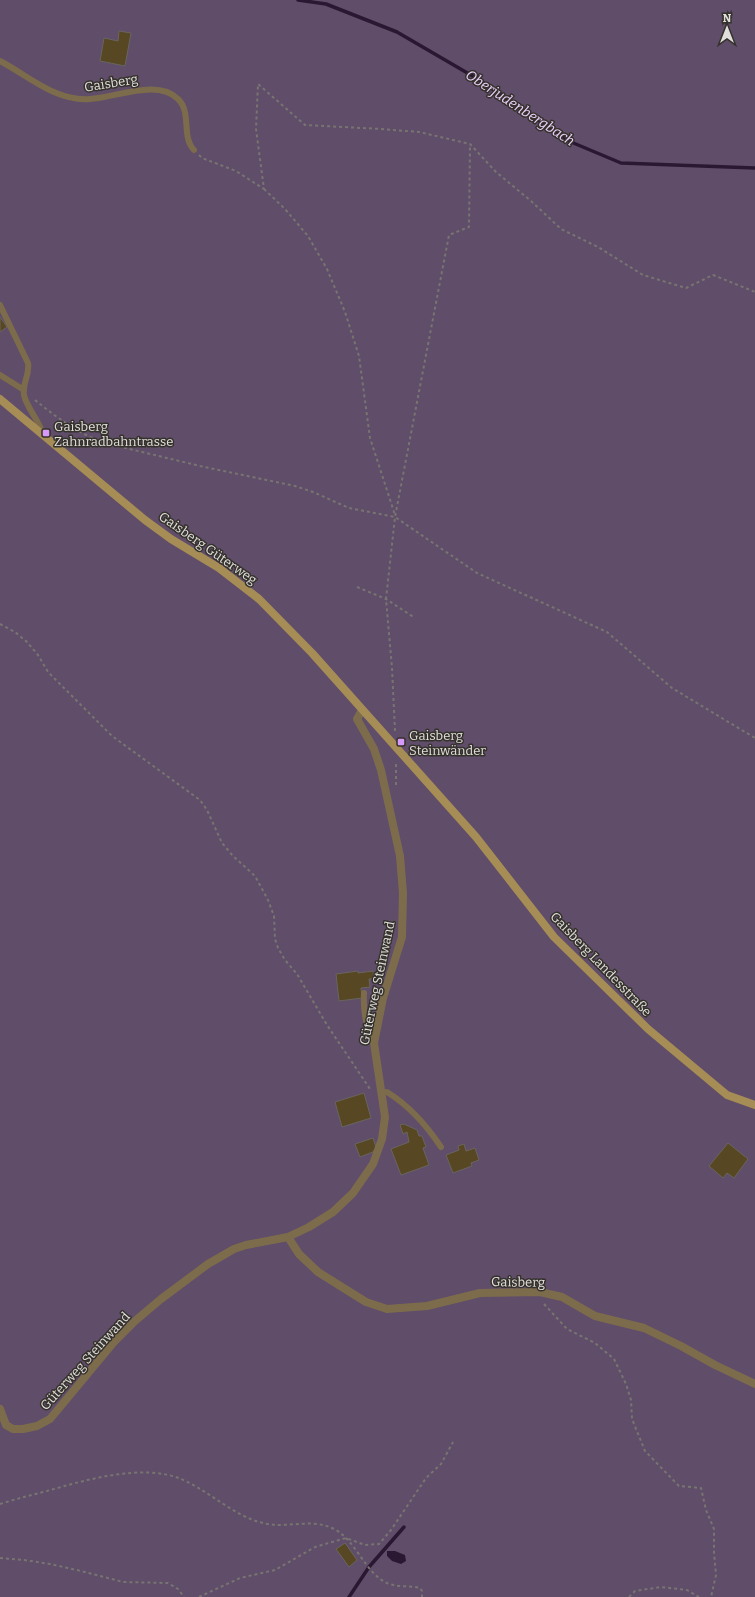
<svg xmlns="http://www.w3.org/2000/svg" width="755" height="1597" font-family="Bitter,serif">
<rect width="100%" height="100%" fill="#35322c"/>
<!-- green -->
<path fill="#604d6a" d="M0,0H755V1597H0Z"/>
<!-- water -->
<path fill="#2a1833" d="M387,1551H395L405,1555L406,1561L401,1564L392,1561L387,1556Z"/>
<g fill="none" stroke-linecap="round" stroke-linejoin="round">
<!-- stream -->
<path stroke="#2a1833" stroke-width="3.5" d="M298,0L326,4L397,32L476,78L571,142L621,163L755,168
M349,1597L369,1567L404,1527"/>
</g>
<!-- building -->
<path fill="#584723" stroke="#68655f" d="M119,31L131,33L125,66L100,61L104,38L118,41Z
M0,317L7,327L0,332Z
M358,971V973L373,971L374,979H369L370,987L361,988L362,998L339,1001L336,974Z
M364,1093L371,1118L342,1127L335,1102Z
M404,1124L417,1130L419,1136H422L426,1147L423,1148L429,1165L401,1175L391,1149L409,1142L407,1132L403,1134L400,1125Z
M373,1138L376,1147L373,1152L360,1157L355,1144Z
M728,1143L748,1159L734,1178L727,1173L723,1178L709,1166Z
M464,1144L466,1151L475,1148L479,1160L471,1163L472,1166L453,1173L446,1155L459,1150L458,1146Z
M345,1543L357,1560L349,1567L336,1549Z"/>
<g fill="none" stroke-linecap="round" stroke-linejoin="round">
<!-- path -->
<path stroke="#787570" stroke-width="2" stroke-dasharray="3 3" stroke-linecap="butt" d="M199,155L202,158L236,171L264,189L256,129L258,84L305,125L381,129L419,132L470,144L496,172L531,201L561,229L598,247L643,275L686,288L713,275L755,292
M264,189L285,209L308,236L327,269L345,312L359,356L370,438L395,515
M35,400C56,417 79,434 105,443L200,466L295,486L313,492L349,508L395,517L477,573L607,632L672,688L755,738
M357,587L386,599L415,618
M0,624L15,632L27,642L38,655L48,672L112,736L200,800L207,810L222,843L233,856L255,876L268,900L274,916L275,939L278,948L285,960L297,974L327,1025L370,1089
M395,731L392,668L386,599L395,517L449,235L469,227L470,145
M396,785V762
M544,1304L567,1329L595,1343L614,1359L626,1384L631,1400L632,1419L645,1451L679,1486L701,1488L706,1510L714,1529V1553L716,1575L711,1597
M0,1504C16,1499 31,1495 47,1491C85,1480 143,1463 181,1479C208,1490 235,1517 263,1523C286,1529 310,1518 332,1528C355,1538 364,1571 385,1582C395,1588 409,1585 420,1588L422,1591V1597
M0,1558L24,1560L50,1564L81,1571L123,1582L168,1583L178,1589L184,1597
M199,1597L240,1578L275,1570L315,1547L346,1538L365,1545L379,1544L391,1530L426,1478L441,1464L453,1442
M629,1597L635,1591L661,1587L687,1590L699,1597"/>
<!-- lane -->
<path stroke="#7d6c4b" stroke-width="6" d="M0,61C29,76 56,102 90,99C115,98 158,78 178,99C192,112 181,137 194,150
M0,305L28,363C30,375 22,383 24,395C27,409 39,419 43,435
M0,375L24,390
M364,993C363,1009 366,1030 374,1043
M381,1093L387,1092C408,1105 427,1126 441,1147"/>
<!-- street -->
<path stroke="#7d6c4b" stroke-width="8" d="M288,1237L299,1254L318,1272L366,1302L387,1309L427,1306L480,1293L540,1292L562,1297L595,1316L644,1328L681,1346L715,1365L755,1384
M0,1409L6,1425L13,1429H23L37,1426L50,1419L114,1342L135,1321L161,1299L208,1264L234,1249L246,1245L288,1237L309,1227L333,1212L353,1193L373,1164L382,1139L385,1117L374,1043L383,998L402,937L403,893L400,856L381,770L374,749L357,719L362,710"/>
<!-- secondary -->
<path stroke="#a68c55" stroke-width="8" d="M0,399L145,520L171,539L219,568L259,599L312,653L476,837L554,937L648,1029L727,1095L755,1105"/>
</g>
<!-- markers -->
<g fill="#d89af8" stroke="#35322c" stroke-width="1.5">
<rect x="42" y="429" width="8" height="8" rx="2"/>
<rect x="397" y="738" width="8" height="8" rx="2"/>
</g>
<g text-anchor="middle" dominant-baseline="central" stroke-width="3" stroke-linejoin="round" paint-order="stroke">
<!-- street labels -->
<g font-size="13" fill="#e1dfdc" stroke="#35322c">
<text transform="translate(111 83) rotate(-9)">Gaisberg</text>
<text transform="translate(208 548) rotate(35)">Gaisberg Güterweg</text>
<text transform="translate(601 964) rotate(46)">Gaisberg Landesstraße</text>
<text transform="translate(377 983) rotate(-78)">Güterweg Steinwand</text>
<text transform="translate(518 1282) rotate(1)">Gaisberg</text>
<text transform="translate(85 1361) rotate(-48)">Güterweg Steinwand</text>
</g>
<!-- poi labels -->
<g font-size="13" fill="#e1dfdc" stroke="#35322c" text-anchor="start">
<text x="54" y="426">Gaisberg<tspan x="54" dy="15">Zahnradbahntrasse</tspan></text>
<text x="409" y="735">Gaisberg<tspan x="409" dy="15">Steinwänder</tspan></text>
</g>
<!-- water labels -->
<g font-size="14" font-style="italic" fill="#efd1ff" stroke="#35322c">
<text transform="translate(520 108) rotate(33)">Oberjudenbergbach</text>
</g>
</g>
<!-- north arrow -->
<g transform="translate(727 28)" stroke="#35322c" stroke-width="3" paint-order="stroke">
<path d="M0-3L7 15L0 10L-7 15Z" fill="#e1dfdc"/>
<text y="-6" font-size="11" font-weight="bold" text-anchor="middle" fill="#e1dfdc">N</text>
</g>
</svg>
